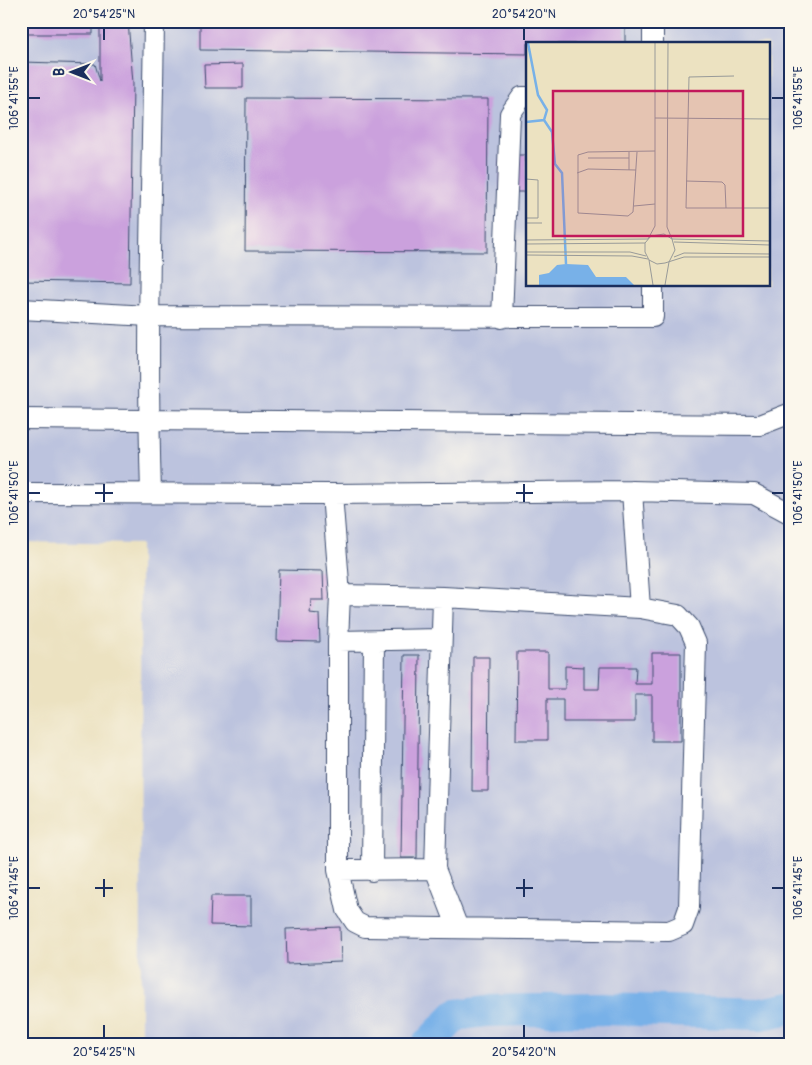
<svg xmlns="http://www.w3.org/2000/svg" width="812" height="1065" font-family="Pangolin,sans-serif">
<rect width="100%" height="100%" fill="#fbf7ec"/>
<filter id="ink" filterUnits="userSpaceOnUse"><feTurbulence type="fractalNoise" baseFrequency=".02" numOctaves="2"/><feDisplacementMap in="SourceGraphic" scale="10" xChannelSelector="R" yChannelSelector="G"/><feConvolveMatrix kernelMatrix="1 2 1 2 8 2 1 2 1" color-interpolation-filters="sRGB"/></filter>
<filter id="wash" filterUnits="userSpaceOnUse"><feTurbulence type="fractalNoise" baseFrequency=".0096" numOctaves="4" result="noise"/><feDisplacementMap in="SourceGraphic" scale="20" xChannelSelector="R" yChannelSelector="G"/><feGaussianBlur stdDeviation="1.12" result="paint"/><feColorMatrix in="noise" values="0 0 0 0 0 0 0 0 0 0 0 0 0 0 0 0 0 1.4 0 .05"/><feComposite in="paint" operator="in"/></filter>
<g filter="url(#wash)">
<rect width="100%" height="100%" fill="#ece2c1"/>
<!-- industrial -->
<path fill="#bcc3de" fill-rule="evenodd" d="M21,21H791V1044H141L140,544L21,542ZM527,44H768V285H527Z"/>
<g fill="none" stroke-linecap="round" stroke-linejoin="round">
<!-- river -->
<path stroke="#78b1e8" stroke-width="32" d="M428,1044L456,1015L486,1011L604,1009L761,1014L791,1008"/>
</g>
<g id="blocks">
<!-- building -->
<path fill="#cba1dd" d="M21,21H93V34H21Z
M100,21H128L133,83L130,283L21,281V62L95,64L100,81Z
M200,21H625V44H527V54L200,50Z
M243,64V88H205L204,65Z
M246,98L488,99L487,252L245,251Z
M500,155H526V192H500Z
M279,570L323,571L324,600H311L310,613L319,614L320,642L277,641Z
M517,652H548V689H565V666L584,667V689H599L600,667H636L635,684H652V653H681V741H652V695H635V722H563V699H547V740H516Z
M404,655H419L417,858H401Z
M473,657H489L488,791H472Z
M211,896H251V926L210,925Z
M340,927L341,962L287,964L286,929Z"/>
</g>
</g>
<g filter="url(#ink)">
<use href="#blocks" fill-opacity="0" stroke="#3a4a6d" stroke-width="1"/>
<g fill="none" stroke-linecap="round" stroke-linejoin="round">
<!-- minor casing -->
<g stroke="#3a4a6d" stroke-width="22">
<path id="minor" d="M653,21V44
M21,309L149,316L653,317V285
M502,318L510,114L522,97H527
M21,419L760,425L791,413
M632,491L640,608
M21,493L332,494L632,491L754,494L791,514
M151,493C146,336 152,179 154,21
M332,494L340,595L338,641V870L347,910L355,922L365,927L669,931L683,925L689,908L696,643L689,627L678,615L640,608L443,597L340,595
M443,597L435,869L458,928
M338,641L441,639
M338,870L435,869
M372,871L374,641"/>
</g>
<!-- minor -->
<use href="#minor" stroke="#fff" stroke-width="20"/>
</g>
</g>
<!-- ticks -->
<path fill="none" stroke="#1b2f5e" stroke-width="2" d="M104,28V40M524,28V40M28,98H40M772,98H784M104,484V502M524,484V502M28,493H40M95,493H113M516,493H533M772,493H784M104,879V897M524,879V897M28,888H40M95,888H113M516,888H533M772,888H784M104,1025V1038M524,1025V1038"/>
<!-- overview -->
<g transform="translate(526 42)">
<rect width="244" height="244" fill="#ece2c1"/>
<path d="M40,222L62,223L70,235H100L108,243H13V233L23,231L31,223Z" fill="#78b1e8"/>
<path fill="none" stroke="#78b1e8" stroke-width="2.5" d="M18,78L26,90L29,122L36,131L40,222M0,80L18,78L21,68L12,53L2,1"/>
<path fill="none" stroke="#989a99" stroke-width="1" d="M142,1L141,185L146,197L244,199M208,34L163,35L160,166H244M129,76L244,77M103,110V128M111,110L107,170L102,174L52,171V113L62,110L129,109M62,116H103M51,131L62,127L110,128M0,137L12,138V176H0M160,139L196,140L199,143L200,166M108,164L129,162M0,181H16M0,198L122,197L129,184V1M148,200L244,203M0,202L119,201M0,210H104L120,214M0,213L106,214L122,217M148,215L158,211L244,212M123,218L127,243M143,220L149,208L146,197L138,192L125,194L119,201V210L123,218L131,222L139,221L158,215H244M139,243L143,220"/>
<path fill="#c2185b" fill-opacity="0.15" stroke="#c2185b" stroke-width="2.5" d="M27,49H217V194H27Z"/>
<rect width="244" height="244" fill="none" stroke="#1b2f5e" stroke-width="2.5"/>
</g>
<!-- margin -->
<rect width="812" height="1065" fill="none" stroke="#fbf7ec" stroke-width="55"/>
<!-- north arrow -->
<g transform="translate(72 72) rotate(270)" stroke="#fbf7ec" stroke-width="4" paint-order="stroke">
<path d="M0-4L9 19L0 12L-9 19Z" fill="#1b2f5e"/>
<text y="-8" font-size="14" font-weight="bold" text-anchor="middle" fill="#1b2f5e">B</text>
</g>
<rect x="28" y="28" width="756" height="1010" fill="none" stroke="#1b2f5e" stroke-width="2"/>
<g font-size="12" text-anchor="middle" fill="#1b2f5e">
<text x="104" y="18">20°54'25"N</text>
<text x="524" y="18">20°54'20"N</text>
<text transform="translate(798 98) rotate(-90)" y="4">106°41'55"E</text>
<text transform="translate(14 98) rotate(-90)" y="4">106°41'55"E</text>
<text transform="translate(798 493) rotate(-90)" y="4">106°41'50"E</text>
<text transform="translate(14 493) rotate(-90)" y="4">106°41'50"E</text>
<text transform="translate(798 888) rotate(-90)" y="4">106°41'45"E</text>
<text transform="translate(14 888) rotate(-90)" y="4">106°41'45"E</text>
<text x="104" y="1056">20°54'25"N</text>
<text x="524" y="1056">20°54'20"N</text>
</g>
</svg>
